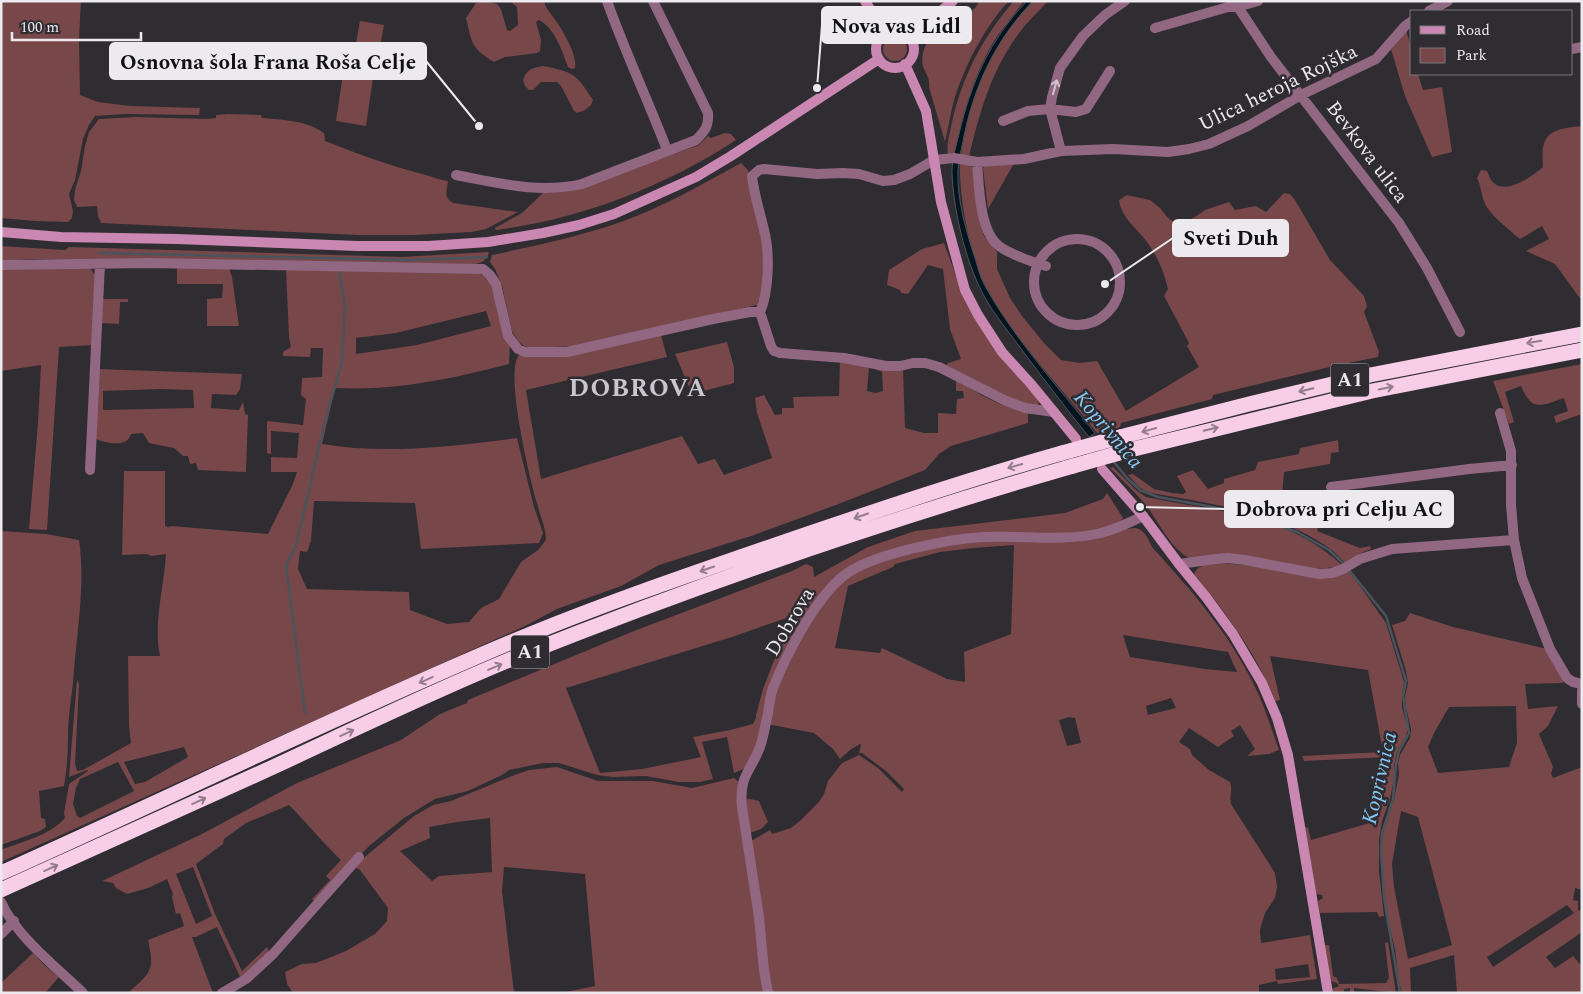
<svg xmlns="http://www.w3.org/2000/svg" width="1583" height="994" font-family="Spectral,serif">
<rect width="100%" height="100%" fill="#2f2c32"/>
<!-- green -->
<path fill="#784749" fill-rule="evenodd" d="M1,1H81L79,39L80,95L98,102L130,106L200,108L199,115L125,114L95,116L89,125L83,139L75,180L69,194L73,211L72,218L68,222L35,221L1,218Z
M483,1L497,4L501,9L507,30L510,31L518,25L517,7L510,1H544C546,10 552,14 556,21C563,31 578,56 575,68L572,69L568,67C562,51 555,28 539,20L536,22L541,40L540,51L537,53L505,57L494,62C471,48 472,43 466,18L476,3Z
M979,1H1009C984,27 963,69 953,104C950,116 948,129 945,142L929,87C931,73 919,71 923,53C929,25 974,20 979,1Z
M1014,1H1024C1015,13 1006,24 998,35C974,71 963,114 955,155L948,154C946,145 949,136 951,127C960,81 982,37 1014,1Z
M1033,1H1048C1038,12 1026,23 1017,36C991,72 979,114 969,157L961,156C969,96 990,45 1033,1Z
M360,21L384,25L378,58L354,54Z
M1406,30L1412,51V74H1418L1423,90L1442,87L1452,152L1432,157L1405,96L1391,49Z
M883 49a12 12 0 1 1 24 0a12 12 0 1 1-24 0Z
M543,66C574,72 576,74 593,100L591,105L585,110L577,113L574,111L561,86L557,82H541L533,90H529L525,86L523,80C527,69 532,68 543,66Z
M344,67L374,71L366,126L336,121Z
M228,114L261,115L262,118C283,120 306,120 324,133L325,141L333,144C363,156 394,167 426,175C434,177 440,180 448,181C447,191 443,197 453,203L518,212L486,229L471,232L414,235H358L101,223L98,216L97,206L77,207L74,200L75,190L81,171L85,146L89,132L99,119L135,117L207,119L216,118V115Z
M1582,126V301L1555,264L1526,251L1549,239L1542,226L1520,239L1516,236C1506,226 1488,214 1484,201C1481,193 1481,186 1477,178L1481,170L1487,171C1489,175 1490,180 1493,182C1505,196 1533,176 1543,167C1540,133 1550,129 1582,126Z
M725,133L731,134L736,140C664,187 581,219 496,230L495,228L522,213L543,193L581,187L699,145L708,136L711,138Z
M741,163L748,170L749,181L764,246L762,290L757,305L577,346L532,348L524,346L519,342L512,331L502,286L495,269L490,262L492,255C534,246 577,237 618,223C661,208 701,185 741,163Z
M960,164H968L973,168L980,222L984,236L997,252V269L1010,298L1022,316L1044,343L1061,360L1080,363L1097,361L1126,411L1199,367L1187,346L1189,343L1164,296L1168,289C1164,272 1158,257 1147,242C1137,228 1121,218 1119,200L1127,195L1150,200L1160,208L1168,218L1179,225L1195,217L1205,210L1229,202L1235,210L1256,206L1266,212L1284,193L1290,194L1295,200L1330,260L1364,296L1367,306L1364,312L1379,352L1378,357L1338,365L1213,395L1212,399L1121,423L1120,427L1097,433C1060,386 1015,341 986,287C970,256 959,198 960,164Z
M987,165H1013L988,209L983,169L984,166Z
M944,243L963,295L999,355L1037,398L1039,403L1037,406L1015,401L945,367L948,363L961,359L950,329L943,269L928,265L908,294L901,293L900,290L887,285L889,270L922,249Z
M1,246L65,250L69,247L402,257L489,252C486,261 483,262 475,264L31,259L1,261Z
M177,266H228L232,277L239,326H207V299L222,298L223,284H177Z
M1,267H89L95,275L94,345L59,347L47,530L29,529L38,423L41,365L1,371Z
M286,269L475,271L489,279L510,342L509,364C449,379 398,391 335,388L322,444C387,455 453,446 517,438L534,507L543,533L539,543L421,549L415,503L314,501L311,541L307,552L300,551L298,569L307,589L409,592L410,610L447,624L469,622L481,608L499,599L521,562L538,550L546,540C546,528 540,516 537,503C530,479 503,369 520,354L661,335L667,357L526,390L541,479L682,436L698,464L715,459L724,475L772,458L757,413L755,398L764,395L775,415L782,414V408H794L793,397L839,396L840,360L903,368L905,428L924,433H938V413L956,414L957,399L964,398L963,391H956V380L983,396L1002,405L1028,412V423L951,446L939,454L925,470L836,505L751,536L659,565L621,586L557,609L525,626L1,862V850C23,841 49,836 65,818L64,813L69,784L88,771L87,770L69,777L77,680L79,684L75,764L77,771L83,770L131,743L129,726L128,656H160C153,624 164,587 166,554L151,556L147,554L122,555L124,471H165V526L168,527L171,526L268,534L292,486L297,472H271V457L297,458L299,433L271,431V454L267,453V421L303,425L306,399L301,395L302,378L322,377L323,348H311L310,357L283,356V352L291,347L289,337ZM486,311L491,326L417,345L356,354V338L396,333ZM869,367L882,372L883,391L876,393L867,391ZM184,747L188,757L145,782L135,784L124,762ZM118,762L134,791L80,818L77,816L73,804L76,788L80,779Z
M102,299H128V302H120L119,324L100,323Z
M727,342L734,367V383L692,394L675,354Z
M1582,364V414L1556,423L1554,416L1568,411L1564,398C1541,406 1532,412 1521,386L1505,392L1514,422L1509,424L1493,381Z
M97,369L242,374L240,389L236,395L212,394L211,408L239,410L243,402L245,414L248,415L246,472L198,470L196,463L190,464L188,456H183L174,448L149,443L143,433L131,434C130,437 128,440 126,441C119,446 103,442 96,439ZM160,389L193,390L194,408L103,410V391Z
M1338,440L1339,452L1331,453L1330,464L1284,472L1282,496L1306,493L1308,501L1324,498L1325,515H1315V520L1320,521L1317,531L1360,548L1370,546L1371,549L1359,554L1346,564C1341,559 1335,552 1329,548C1276,511 1209,504 1147,492L1139,487L1128,475L1133,474L1154,489L1172,493L1183,494L1186,492L1177,476L1193,470L1208,489L1224,483V479L1255,470L1258,462L1299,454L1300,448Z
M1113,467L1136,490L1146,497C1217,512 1287,513 1343,566L1318,569L1189,558C1169,547 1159,522 1145,504C1135,492 1122,480 1110,468Z
M1107,493L1123,518L1120,522L1103,529L1066,534L991,533L880,554L867,558L845,569L776,675L760,738L746,768L734,773L727,737L702,742L713,779L700,782H679L646,776L613,777L597,775L559,763H543L509,770L502,775L468,791L435,799L404,818L369,846L315,902L312,899L330,880L326,876L341,860C322,842 307,823 289,805L246,823L224,839L223,844L196,864L215,914L242,971L267,947L270,954L241,979L217,927L196,937H192L213,993H128C151,972 155,971 148,940L184,926L180,913L176,914L172,897L173,894L167,879L148,888L127,894L116,888L113,883L102,881L202,834L297,783L401,740L440,714L467,703L468,700L634,631L792,571L806,564L813,567L814,577L868,547L915,531L1065,513L1103,499ZM789,617L787,627L763,689L756,715V718L753,724L730,730L693,737L701,757L642,769L600,773L566,688L732,637ZM193,867L212,916L196,924L176,874Z
M1136,528C1146,531 1148,539 1152,547C1191,590 1229,633 1254,685C1265,706 1271,728 1279,750L1269,754L1247,756L1255,749L1240,725L1231,731L1234,736L1218,747L1189,728L1179,742L1190,749L1192,755L1209,770L1230,782C1233,791 1229,796 1231,804L1275,873L1277,887L1275,898L1265,913L1260,930L1261,943L1310,935L1317,979L1278,984L1277,981L1259,985V993H561L595,986L585,874L504,867L502,891L514,993H293L287,984L285,972L302,964L316,963L346,951L375,934L387,921L388,908L360,870L354,866L414,816L433,805L451,801L512,776L529,770L557,767L598,781H653L692,788L734,778L740,783L744,800L750,799L759,801L768,822L761,829L750,833L751,841L770,830L772,834L791,828L801,820L819,802L824,794L828,781L842,763L859,755L878,768L902,792L904,789L886,771L862,753H859L861,745L860,744L850,750L840,759L833,749L814,733L767,724L778,681L812,618L843,579L886,559L946,545ZM1014,545L1011,634L964,652L965,682L947,679L882,648L880,653L835,648L848,586L893,567L895,564L940,552L973,548ZM1123,635L1228,652L1237,672L1205,669L1130,657ZM1171,698L1176,708L1148,715L1146,706ZM1069,717L1075,718L1081,743L1067,746L1059,720ZM490,818L492,872L439,876L432,881L400,851L430,838L429,827L457,822ZM1308,964L1310,977L1276,980L1275,969Z
M1,531L46,534L79,540C86,585 76,637 73,683C71,700 68,719 68,736C68,753 67,770 64,786L39,791L41,818L45,819L46,827L40,831L1,845Z
M1218,563L1245,565L1307,576L1348,569L1386,623L1404,682L1402,696V707L1408,729L1406,736L1397,752L1394,766L1395,774L1390,799L1382,821L1379,840V871L1384,916L1379,917L1377,912L1320,913L1318,901L1323,898L1322,895L1316,894L1305,827L1308,828L1311,840L1373,822L1388,757L1304,761L1302,756L1383,752L1368,670L1270,656L1280,700L1275,701C1257,654 1226,613 1194,574C1198,564 1209,565 1218,563Z
M1410,613L1453,627L1547,649L1563,679V683L1525,684L1528,709L1558,706L1548,726L1539,734L1553,767L1551,774L1553,778L1582,767V890L1575,888L1573,900L1578,901V910L1582,911V932L1546,957L1555,968L1573,956L1582,966V993H1457L1454,955L1410,968L1411,993H1402L1399,982L1395,949L1387,916L1382,871V841L1385,823L1394,800L1399,774L1398,763L1400,755L1410,738L1411,729L1406,707L1405,697L1408,683L1406,671L1392,625L1405,621ZM1516,706L1517,743L1509,767L1438,773L1428,747L1434,733L1449,707ZM1401,811L1418,817L1452,945L1408,959L1394,887L1392,864ZM1567,905L1574,913L1493,967L1487,957Z
M1388,942L1396,993L1354,988V993H1350V988L1344,989V993H1333L1332,989L1339,986L1337,983L1331,981L1324,945H1329L1333,976L1337,978L1339,984L1386,983L1389,978L1385,943Z
M33,953L44,965L59,977L45,993H1V983Z"/>
<!-- water -->
<path fill="#03141f" stroke="#49545d" d="M1027,1H1033C995,40 973,88 963,141C961,151 958,161 958,171C957,198 965,227 973,252C977,263 979,275 984,284C1012,336 1058,387 1095,433L1089,437C1065,407 1042,377 1019,346C1005,327 989,308 979,286C964,254 953,207 952,172C952,160 956,146 959,134C971,83 990,39 1027,1Z"/>
<g fill="none" stroke-linecap="round" stroke-linejoin="round">
<!-- stream -->
<path stroke="#49545d" stroke-width="2.5" d="M100,253L410,260L487,257
M1113,461L1127,478L1140,490L1158,497L1240,512L1297,532L1329,550L1346,566
M1349,570L1386,616L1406,681L1403,696L1409,733L1399,751L1396,764L1393,799L1382,833L1381,851L1384,898L1400,993
M305,713L286,565L296,546L324,425L342,363L345,307L339,269"/>
<!-- street -->
<path stroke="#916781" stroke-width="10" d="M607,1C625,52 648,100 667,150
M1234,1L1271,57L1399,223L1427,268L1460,332
M1429,11L1448,1
M1155,28L1228,7H1237L1258,1
M1572,49L1582,47
M1003,121L1028,111L1050,109L1076,112L1086,109L1110,71
M1061,151L1050,109L1052,97L1060,68L1083,36L1105,15L1125,1
M977,162C979,185 979,231 999,246C1008,253 1034,263 1046,266
M456,175C499,183 539,194 582,184L696,140C705,131 709,126 708,113L653,1
M1034 282a43 43 0 1 1 86 0a43 43 0 1 1-86 0Z
M1,265L150,263L483,269L490,275L496,284L508,336L518,349L525,352H567L713,319L750,312H760C769,292 770,252 764,230C760,212 754,195 752,176L759,170L764,169L817,174L843,173L859,174L883,181L894,180L910,174L934,160L954,158L977,162L1024,159L1061,151L1113,149L1168,152L1189,149L1209,144L1248,126L1301,95L1376,59L1405,26L1412,21
M760,312L771,346L774,351L780,353L844,358L886,366H900L913,363H925L939,367L1006,401L1025,408L1054,412
M1500,413L1511,451V505L1514,540L1522,578L1550,649L1567,678L1573,682L1582,684
M90,470L100,264
M1331,487L1469,469L1512,465
M1179,564L1216,559L1228,558L1245,560L1319,574L1332,573L1343,569L1360,559L1392,549L1514,540
M1582,690V704
M1,902C17,937 55,966 83,993
M1,934L14,921
M222,993L246,979L273,954L359,857
M768,993L764,970L759,917L742,807C739,775 750,773 760,747C764,736 765,724 768,714C769,705 770,696 773,688C787,653 818,592 849,572C878,553 949,539 984,537C1022,535 1063,542 1101,533C1116,529 1129,523 1143,516"/>
<!-- secondary -->
<path stroke="#c987b1" stroke-width="10" d="M865,1L885,33
M876 49a19 19 0 1 1 38 0a19 19 0 1 1-38 0Z
M909,37L953,1
M905,64L926,111L941,202L965,290L978,315L1002,352L1031,384L1076,439
M1,232L61,237L177,239L357,246H428L488,242L543,233L579,225L614,214L696,177L731,156L879,59
M1102,469L1143,516L1179,564L1206,597L1233,634L1262,683L1277,718L1288,755L1328,993"/>
<!-- highway -->
<path stroke="#f8cde7" stroke-width="15" d="M1120,437L1249,404L1370,375L1582,334
M1130,450L1372,391L1582,350
M1,873C171,797 338,715 509,643C597,606 688,575 778,544C872,512 966,480 1062,453
M1,890C91,849 181,809 271,768C353,730 435,690 519,656C700,584 886,520 1073,466"/>
<!-- highway-bridge -->
<path stroke="#f8cde7" stroke-width="15" d="M1062,453L1120,437
M1073,466L1130,450"/>
</g>
<!-- one-way arrows -->
<defs><path id="oneway-shaft" d="M-6 0H5M1.5-3L5.5 0L1.5 3" fill="none" stroke-width="1.6" stroke-linecap="round" stroke-linejoin="round" transform="scale(1.25)"/></defs>
<use stroke="#d1c3cd" href="#oneway-shaft" transform="translate(1055 87) rotate(-74)"/>
<g stroke="#947c8c">
<use href="#oneway-shaft" transform="translate(1534 342) rotate(170)"/>
<use href="#oneway-shaft" transform="translate(1386 388) rotate(-12)"/>
<use href="#oneway-shaft" transform="translate(1306 390) rotate(167)"/>
<use href="#oneway-shaft" transform="translate(1211 429) rotate(-14)"/>
<use href="#oneway-shaft" transform="translate(1149 430) rotate(165)"/>
<use href="#oneway-shaft" transform="translate(1015 466) rotate(165)"/>
<use href="#oneway-shaft" transform="translate(861 516) rotate(161)"/>
<use href="#oneway-shaft" transform="translate(707 569) rotate(161)"/>
<use href="#oneway-shaft" transform="translate(495 667) rotate(-23)"/>
<use href="#oneway-shaft" transform="translate(426 680) rotate(156)"/>
<use href="#oneway-shaft" transform="translate(347 733) rotate(-25)"/>
<use href="#oneway-shaft" transform="translate(199 801) rotate(-25)"/>
<use href="#oneway-shaft" transform="translate(51 868) rotate(-24)"/>
</g>
<g text-anchor="middle" dominant-baseline="central" stroke-width="5" stroke-linejoin="round" paint-order="stroke">
<!-- shield labels -->
<g fill="#2f2c32" stroke="#b3b1b6" stroke-width="1">
<rect x="1331" y="363.5" width="38" height="33" rx="4"/>
<rect x="511" y="635.5" width="38" height="33" rx="4"/>
</g>
<g font-size="19" font-weight="bold" fill="#eceaee">
<text x="1350" y="380">A1</text>
<text x="530" y="652">A1</text>
</g>
<!-- street labels -->
<g font-size="20" fill="#eceaee" stroke="#2f2c32">
<text transform="translate(1278 88) rotate(-26)">Ulica heroja Rojška</text>
<text transform="translate(1367 152) rotate(53)">Bevkova ulica</text>
<text transform="translate(790 622) rotate(-59)">Dobrova</text>
</g>
<!-- water labels -->
<g font-size="21" font-style="italic" fill="#88cbf6" stroke="#2f2c32">
<text transform="translate(1108 430) rotate(50)">Koprivnica</text>
<text transform="translate(1380 778) rotate(-77)">Koprivnica</text>
</g>
<!-- district labels -->
<g font-size="25" font-weight="bold" letter-spacing="1" fill="#cac6ce" stroke="#2f2c32">
<text x="638" y="389">DOBROVA</text>
</g>
</g>
<!-- callouts -->
<path fill="none" stroke="#eceaee" stroke-width="2" d="M817 88L822 25M479 126L426 61M1105 284L1173 238M1140 507L1225 509"/>
<g fill="#eceaee" stroke="#2f2c32" stroke-width="2">
<circle cx="817" cy="88" r="5"/>
<circle cx="479" cy="126" r="5"/>
<circle cx="1105" cy="284" r="5"/>
<circle cx="1140" cy="507" r="5"/>
</g>
<g fill="#eceaee" stroke="#eceaee" stroke-width="2">
<rect x="822" y="7" width="149" height="36" rx="5"/>
<rect x="110" y="43" width="316" height="36" rx="5"/>
<rect x="1173" y="220" width="115" height="36" rx="5"/>
<rect x="1225" y="491" width="228" height="36" rx="5"/>
</g>
<g font-size="21" text-anchor="middle" font-weight="bold" fill="#111">
<text x="896" y="33">Nova vas Lidl</text>
<text x="268" y="69">Osnovna šola Frana Roša Celje</text>
<text x="1231" y="245">Sveti Duh</text>
<text x="1339" y="516">Dobrova pri Celju AC</text>
</g>
<!-- border -->
<rect width="1583" height="994" fill="none" stroke="#eceaee" stroke-width="5"/>
<!-- legend -->
<rect x="1410" y="10" width="162" height="65" fill="#2f2c32" stroke="#7b787d"/>
<rect x="1420" y="26" width="25" height="8" fill="#c987b1" stroke="#7b787d"/>
<text x="1456" y="35" font-size="15" fill="#eceaee">Road</text>
<rect x="1420" y="48" width="25" height="15" fill="#784749" stroke="#7b787d"/>
<text x="1456" y="60" font-size="15" fill="#eceaee">Park</text>
<!-- scale -->
<path d="M12 32v8h129v-8" fill="none" stroke="#eceaee" stroke-width="2.5"/>
<text x="20" y="32" font-size="15" fill="#eceaee" stroke="#2f2c32" stroke-width="4" paint-order="stroke">100 m</text>
</svg>
